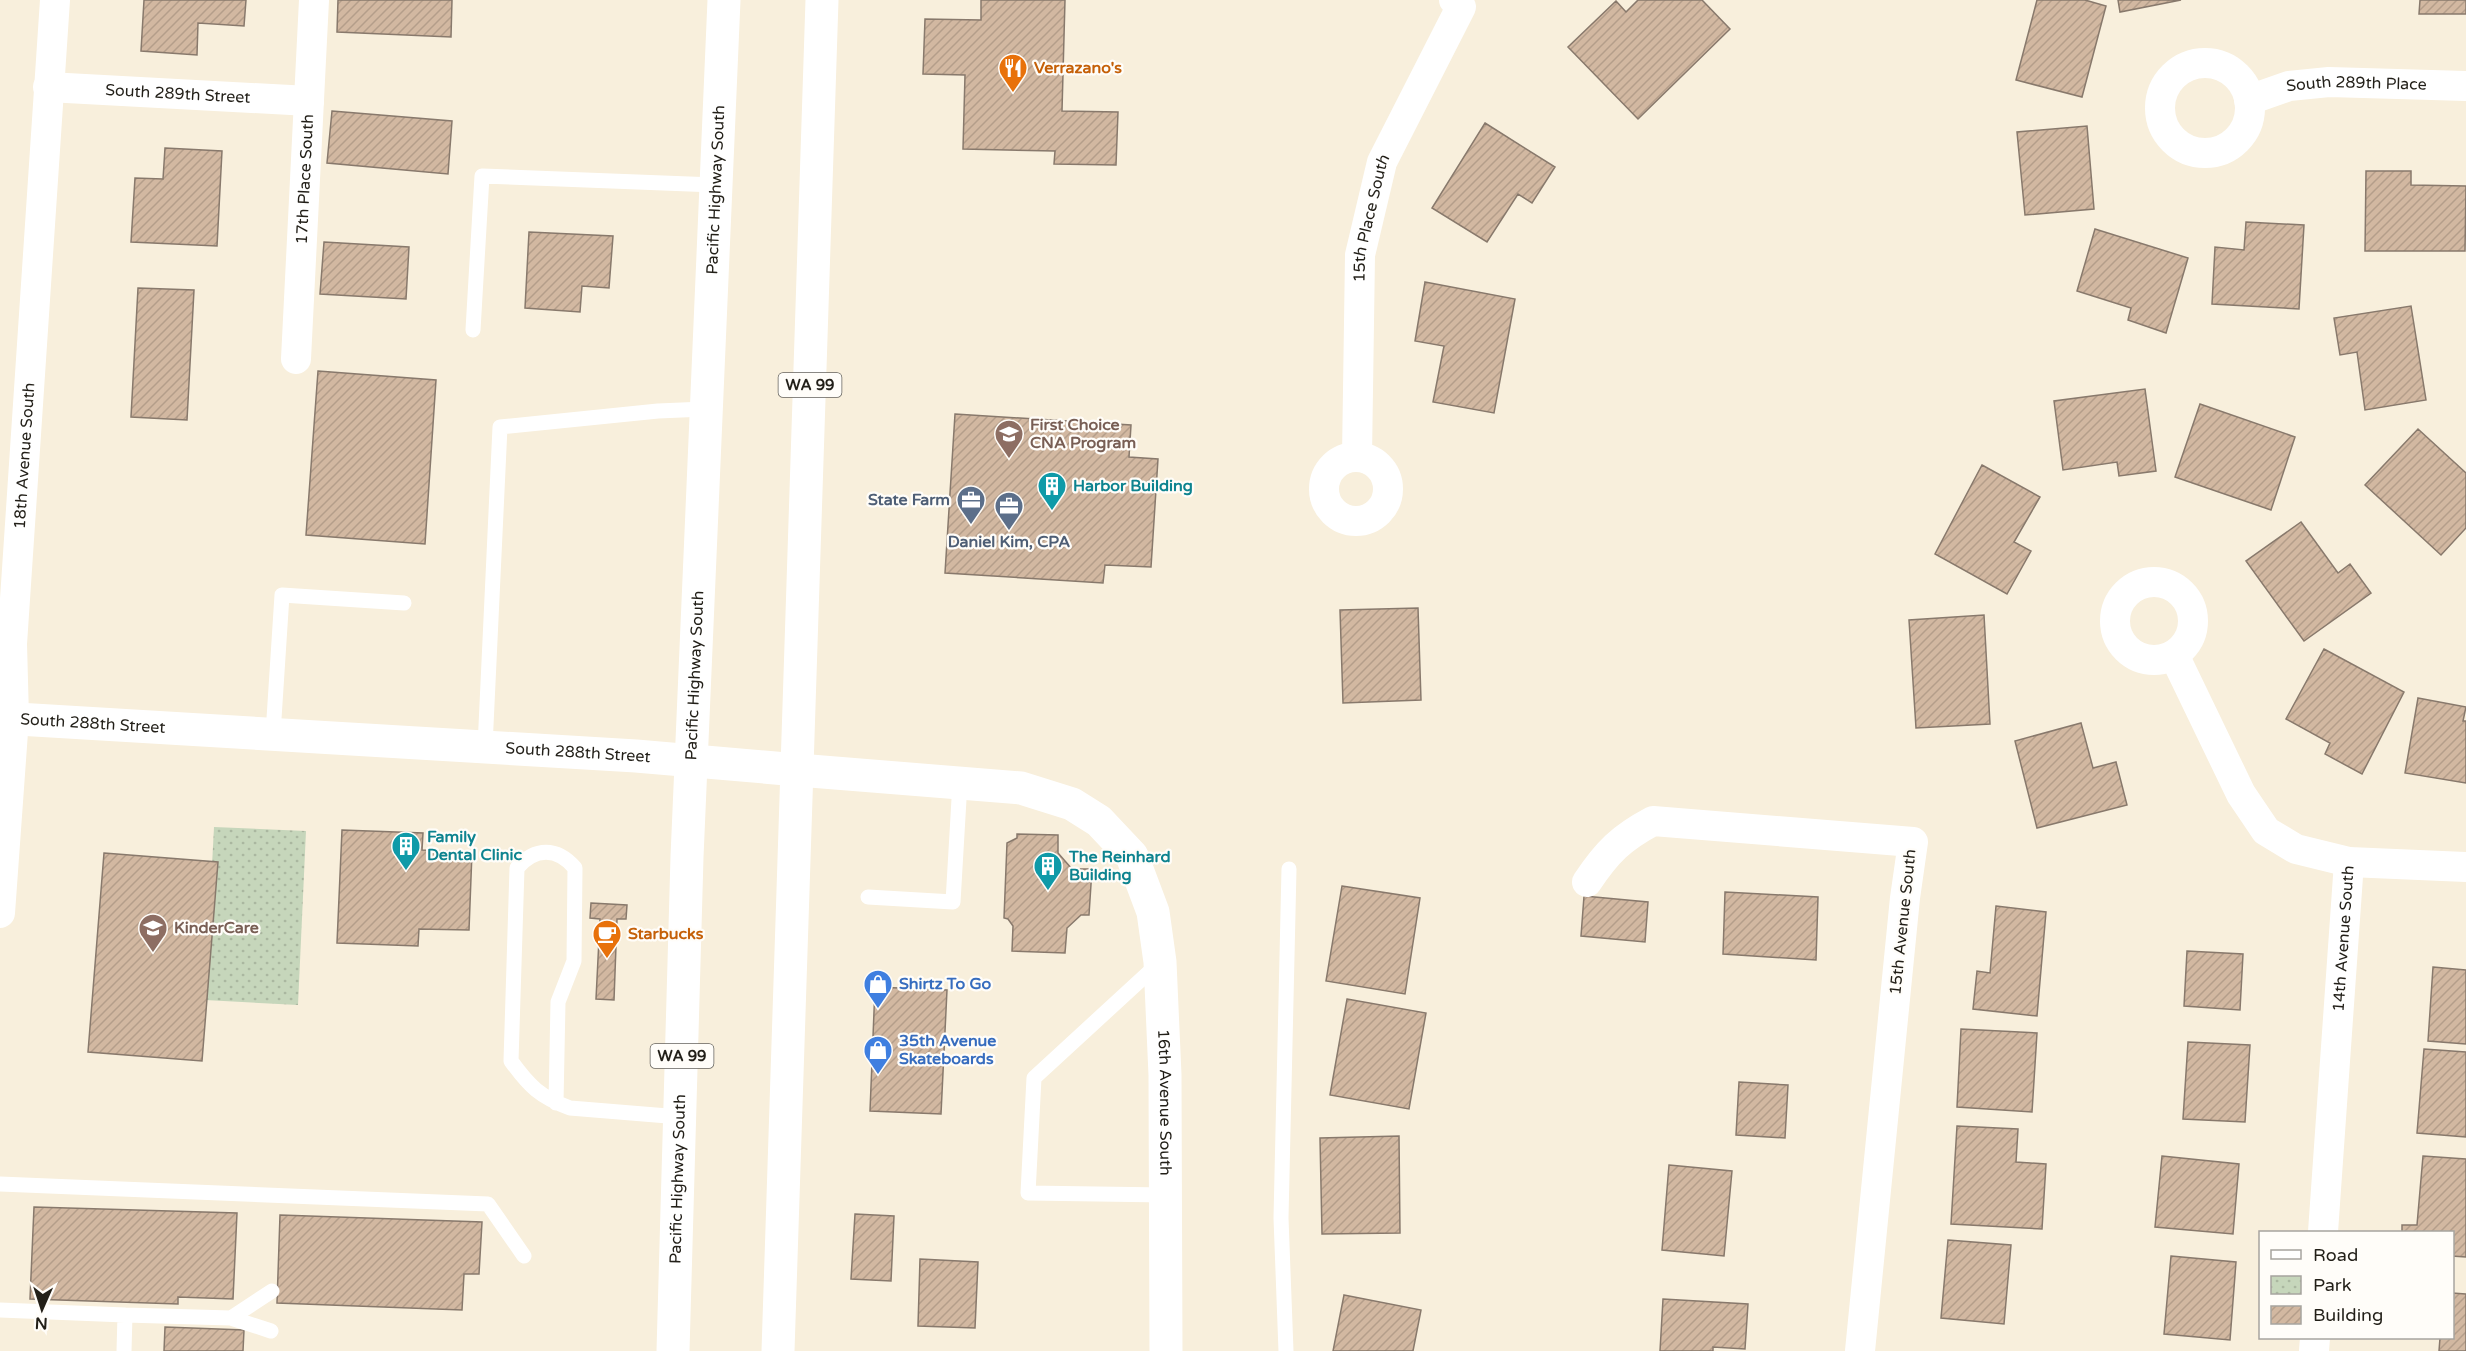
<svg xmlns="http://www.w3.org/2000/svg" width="2466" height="1351" font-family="'Varela Round',sans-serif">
<defs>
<pattern id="park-dots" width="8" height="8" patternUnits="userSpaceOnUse" patternTransform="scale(1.5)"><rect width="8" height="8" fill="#c6d6bb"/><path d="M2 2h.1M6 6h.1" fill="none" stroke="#aab7a0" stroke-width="1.8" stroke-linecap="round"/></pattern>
<pattern id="building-hatch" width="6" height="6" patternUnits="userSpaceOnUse" patternTransform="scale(1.5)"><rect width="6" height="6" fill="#d2b8a1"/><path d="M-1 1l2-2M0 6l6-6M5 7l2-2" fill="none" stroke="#b49e8a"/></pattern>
</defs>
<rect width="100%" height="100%" fill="#f8efdc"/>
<!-- park -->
<path fill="url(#park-dots)" d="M214,827L306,831L298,1005L205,1000Z"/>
<!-- building -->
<path fill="url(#building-hatch)" stroke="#88796c" stroke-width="1.5" d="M144,0H246L244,26L198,23L197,55L141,51Z
M338,0H452L451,37L337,32Z
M981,0H1065L1062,111L1118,112L1116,165L1054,164L1055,151L963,149L965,75L923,74L925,19L981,20Z
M1638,0H1702L1730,29L1638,119L1568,47L1616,1L1626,12Z
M2037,0H2085L2106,6L2082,97L2016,80Z
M2118,0H2181L2120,12Z
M2420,0H2466V14H2419Z
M332,111L452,121L448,174L327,163Z
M1485,123L1555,167L1532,203L1518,194L1487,242L1432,208Z
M2087,126L2094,209L2025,215L2017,132Z
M165,148L222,151L217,246L131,242L135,178L163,179Z
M2366,171H2411V185L2466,186L2465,251H2365Z
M2246,222L2304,225L2299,309L2212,304L2215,247L2244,250Z
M2095,229L2188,258L2166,333L2128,320L2131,308L2077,291Z
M529,232L613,236L609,288L582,286L580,312L525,308Z
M324,242L409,247L406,299L320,294Z
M1425,282L1515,299L1494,413L1433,402L1444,346L1415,341Z
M138,288L194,290L187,420L131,417Z
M2411,306L2426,400L2365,410L2357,352L2340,355L2334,318Z
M318,371L436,380L425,544L306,535Z
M2145,389L2156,471L2119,476L2117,462L2063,470L2054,401Z
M2200,404L2295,437L2271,510L2175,477Z
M955,414L1131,425L1129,457L1158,459L1151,567L1105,565L1103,583L945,573Z
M2418,429L2466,473V528L2441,555L2365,485Z
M1982,465L2040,497L2014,542L2031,551L2007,594L1935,554Z
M2301,522L2338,573L2350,564L2371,593L2304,641L2246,561Z
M1418,608L1421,700L1343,703L1340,610Z
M1984,615L1990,724L1916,728L1909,620Z
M2324,649L2404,692L2362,774L2325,754L2330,743L2286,719Z
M2418,698L2466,707L2463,721H2466V783L2405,773Z
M2081,723L2093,768L2116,762L2127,805L2037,828L2015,741Z
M342,830L423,833L422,850L472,852L469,930L419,929L418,946L337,943Z
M1017,834L1058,835V853L1072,869H1092L1089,915H1081L1067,928L1065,953L1012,951L1013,926L1008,919L1004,918L1007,843L1017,838Z
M104,853L218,862L202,1061L88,1052Z
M1342,886L1420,898L1405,994L1326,981Z
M1725,892L1818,897L1816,960L1723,954Z
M1584,896L1648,902L1645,942L1581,936Z
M591,903L627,905L626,919H617L614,1000L596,999L600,919L590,918Z
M1996,906L2046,912L2037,1016L1973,1009L1977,971L1990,973Z
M2187,951L2243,954L2240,1010L2184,1006Z
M2433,967L2466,970V1044L2428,1041Z
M875,987L947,990L941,1114L870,1111Z
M1347,999L1426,1013L1409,1109L1330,1095Z
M1961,1029L2037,1033L2032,1112L1957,1107Z
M2188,1042L2250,1045L2245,1122L2183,1119Z
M2424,1049L2466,1052V1137L2417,1133Z
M1739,1082L1788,1085L1785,1138L1736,1135Z
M1957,1126L2018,1129L2016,1162L2046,1164L2042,1229L1951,1224Z
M1399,1136L1400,1233L1322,1234L1320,1138Z
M2162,1156L2239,1164L2233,1234L2155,1227Z
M2423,1156L2466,1159V1257L2452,1256V1232H2402V1225H2417Z
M1669,1165L1732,1171L1724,1256L1662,1250Z
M34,1207L237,1213L233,1299L178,1297V1304L30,1299Z
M855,1214L894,1216L891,1281L851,1279Z
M280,1215L482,1222L479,1274H464L462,1310L277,1303Z
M1948,1240L2011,1245L2004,1324L1941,1318Z
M2171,1256L2236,1262L2230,1340L2164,1334Z
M920,1259L978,1262L975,1328L918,1326Z
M2452,1293L2466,1294V1351H2439L2440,1338H2452Z
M1344,1295L1421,1310L1413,1351H1333Z
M1663,1299L1748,1304L1745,1349L1713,1347V1351H1660Z
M165,1327L244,1330L243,1351H164Z"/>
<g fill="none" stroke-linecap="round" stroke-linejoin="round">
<!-- service -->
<path stroke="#fff" stroke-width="15" d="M473,330L482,176L715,185
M273,734L282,595L404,603
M485,747L500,427L658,411L705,409
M868,897L953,902L960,782
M1158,964L1034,1078L1028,1193L1166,1195
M556,1103L558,1002L574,961L575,868C557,847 535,847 517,868L511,1061C529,1086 540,1097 570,1108L680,1117
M0,1184L488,1204L524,1256
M0,1310L125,1315L124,1351
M125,1315L231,1318L271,1331
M231,1318L272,1291
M1286,1351L1281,1218L1289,869"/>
<!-- minor -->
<g stroke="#fff" stroke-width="30">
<circle cx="2205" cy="108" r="45"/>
<path id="s1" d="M48,87L309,101"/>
<path id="s2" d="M2249,100L2289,86L2329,82L2466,86"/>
<path id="s3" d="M296,359L314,0"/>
<path id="s4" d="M1357,457L1360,255L1382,162L1461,7L1454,0"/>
<circle cx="1356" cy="489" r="32"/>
<circle cx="2154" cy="621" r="39"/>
<path d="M2174,655L2241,794L2266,831L2296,849L2349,862L2466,867"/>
<path d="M1587,882C1607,852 1621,838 1653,821L1913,842L1905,898L1860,1351"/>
<path id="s5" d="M0,913L14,718L12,644L55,0"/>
<path id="s6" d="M2323,1232L2349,862"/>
<path d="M2314,1351L2315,1338"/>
</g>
<!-- tertiary -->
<path stroke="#fff" stroke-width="33" id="s7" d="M798,770L1021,788L1072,804L1099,821L1132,856L1153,912L1160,962L1165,1075L1166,1351"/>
<!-- secondary -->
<path stroke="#fff" stroke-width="33" id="s8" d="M0,718L636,756L798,770"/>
<!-- primary -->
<g stroke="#fff" stroke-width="33">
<path id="s9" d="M673,1351L687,857L724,0"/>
<path d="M778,1351L822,0"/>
</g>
</g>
<!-- icons -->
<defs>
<g id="restaurant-pin" transform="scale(1.5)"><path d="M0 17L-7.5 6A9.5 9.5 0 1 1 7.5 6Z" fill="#e8710a" stroke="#fffdf9"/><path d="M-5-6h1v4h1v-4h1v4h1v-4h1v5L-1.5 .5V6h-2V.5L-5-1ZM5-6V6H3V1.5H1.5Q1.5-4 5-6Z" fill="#fff"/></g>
<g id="school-pin" transform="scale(1.5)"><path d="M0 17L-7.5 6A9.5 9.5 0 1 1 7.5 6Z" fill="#8d6e63" stroke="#fffdf9"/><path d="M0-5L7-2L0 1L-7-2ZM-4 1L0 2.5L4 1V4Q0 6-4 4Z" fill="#fff"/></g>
<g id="building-pin" transform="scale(1.5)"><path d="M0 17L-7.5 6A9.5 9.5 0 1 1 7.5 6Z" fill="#0f9aa8" stroke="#fffdf9"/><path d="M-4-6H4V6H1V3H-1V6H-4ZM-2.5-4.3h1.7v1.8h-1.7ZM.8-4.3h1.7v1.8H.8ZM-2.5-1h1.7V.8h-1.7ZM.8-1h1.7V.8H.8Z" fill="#fff"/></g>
<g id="office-pin" transform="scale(1.5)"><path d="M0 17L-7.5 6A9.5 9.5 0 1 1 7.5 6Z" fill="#5c6f8a" stroke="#fffdf9"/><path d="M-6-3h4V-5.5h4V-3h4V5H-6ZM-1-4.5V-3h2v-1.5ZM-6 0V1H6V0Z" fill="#fff"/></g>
<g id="cafe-pin" transform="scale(1.5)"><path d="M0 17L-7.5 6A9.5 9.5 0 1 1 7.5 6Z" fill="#e8710a" stroke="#fffdf9"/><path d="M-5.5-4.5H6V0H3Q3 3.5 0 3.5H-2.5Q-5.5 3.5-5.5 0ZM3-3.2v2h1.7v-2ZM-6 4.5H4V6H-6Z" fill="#fff"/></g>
<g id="shop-pin" transform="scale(1.5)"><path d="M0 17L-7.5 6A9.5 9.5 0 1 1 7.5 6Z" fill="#3f7fe0" stroke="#fffdf9"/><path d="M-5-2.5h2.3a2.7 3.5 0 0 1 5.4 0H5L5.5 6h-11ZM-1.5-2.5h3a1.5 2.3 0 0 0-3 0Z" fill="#fff"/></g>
</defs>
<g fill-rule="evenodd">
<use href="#restaurant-pin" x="1013" y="68"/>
<use href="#school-pin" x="1009" y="434"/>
<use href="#building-pin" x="1052" y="486"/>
<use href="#office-pin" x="971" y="500"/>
<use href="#office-pin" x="1009" y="506"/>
<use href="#building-pin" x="406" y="846"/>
<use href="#building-pin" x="1048" y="866"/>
<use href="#school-pin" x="153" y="928"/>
<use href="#cafe-pin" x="607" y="934"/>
<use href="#shop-pin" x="878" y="984"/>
<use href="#shop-pin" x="878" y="1050"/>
</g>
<g text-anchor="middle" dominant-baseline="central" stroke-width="4.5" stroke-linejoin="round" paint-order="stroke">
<!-- shield labels -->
<g fill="#fffdf9" stroke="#64625c" stroke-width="1.5">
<rect x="778.5" y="373" width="63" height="24" rx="4.5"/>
<rect x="650.5" y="1044" width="63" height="24" rx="4.5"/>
</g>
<g font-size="15" font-weight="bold" fill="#221f18">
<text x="810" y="385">WA 99</text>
<text x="682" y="1056">WA 99</text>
</g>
<!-- food labels -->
<g font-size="16" font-weight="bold" fill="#c56008" stroke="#fffdf9" text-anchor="start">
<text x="1034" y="68">Verrazano's</text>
<text x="628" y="934">Starbucks</text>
</g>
<!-- street labels -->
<g font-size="16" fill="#221f18" stroke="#fffdf9">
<text stroke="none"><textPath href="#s2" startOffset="110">South 289th Place</textPath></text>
<text stroke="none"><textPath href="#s1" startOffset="130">South 289th Street</textPath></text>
<text stroke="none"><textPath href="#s3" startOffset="180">17th Place South</textPath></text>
<text stroke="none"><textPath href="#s9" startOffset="1162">Pacific Highway South</textPath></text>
<text stroke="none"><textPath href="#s4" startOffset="240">15th Place South</textPath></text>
<text stroke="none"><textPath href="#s5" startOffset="458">18th Avenue South</textPath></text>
<text stroke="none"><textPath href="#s9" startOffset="676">Pacific Highway South</textPath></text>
<text stroke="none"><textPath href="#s8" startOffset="93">South 288th Street</textPath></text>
<text stroke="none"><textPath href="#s8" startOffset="579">South 288th Street</textPath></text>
<text transform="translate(1903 922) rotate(-84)">15th Avenue South</text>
<text stroke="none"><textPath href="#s6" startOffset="294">14th Avenue South</textPath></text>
<text stroke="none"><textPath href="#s7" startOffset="608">16th Avenue South</textPath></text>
<text stroke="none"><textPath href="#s9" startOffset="172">Pacific Highway South</textPath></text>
</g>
<!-- education labels -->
<g font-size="16" font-weight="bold" fill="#785e54" stroke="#fffdf9" text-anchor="start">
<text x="1030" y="425">First Choice<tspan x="1030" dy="18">CNA Program</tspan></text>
<text x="174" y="928">KinderCare</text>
</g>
<!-- culture labels -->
<g font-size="16" font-weight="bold" fill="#0d838f" stroke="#fffdf9" text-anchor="start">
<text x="1073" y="486">Harbor Building</text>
<text x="427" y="837">Family<tspan x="427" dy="18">Dental Clinic</tspan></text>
<text x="1069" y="857">The Reinhard<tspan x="1069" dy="18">Building</tspan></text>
</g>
<!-- service labels -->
<g font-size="16" font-weight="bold" fill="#4e5e75" stroke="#fffdf9" text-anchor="end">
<text x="950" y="500">State Farm</text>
<text x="1009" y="542" text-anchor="middle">Daniel Kim, CPA</text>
</g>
<!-- shop labels -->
<g font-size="16" font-weight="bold" fill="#366cbe" stroke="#fffdf9" text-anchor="start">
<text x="899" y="984">Shirtz To Go</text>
<text x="899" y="1041">35th Avenue<tspan x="899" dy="18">Skateboards</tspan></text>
</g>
</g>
<!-- legend -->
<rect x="2259" y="1231" width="195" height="108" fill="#fffdf9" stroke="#a7a49f" stroke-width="1.5"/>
<rect x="2271" y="1250" width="30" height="9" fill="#ffffff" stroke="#a7a49f" stroke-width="1.5"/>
<text x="2313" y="1261" font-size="18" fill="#221f18">Road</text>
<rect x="2271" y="1276" width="30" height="18" fill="url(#park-dots)" stroke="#a7a49f" stroke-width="1.5"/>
<text x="2313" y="1291" font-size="18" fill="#221f18">Park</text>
<rect x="2271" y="1306" width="30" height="18" fill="url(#building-hatch)" stroke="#a7a49f" stroke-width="1.5"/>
<text x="2313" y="1321" font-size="18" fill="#221f18">Building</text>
<!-- north arrow -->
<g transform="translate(42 1309) rotate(183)" stroke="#fffdf9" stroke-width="4.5" paint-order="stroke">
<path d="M0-4.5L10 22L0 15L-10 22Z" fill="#221f18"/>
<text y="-9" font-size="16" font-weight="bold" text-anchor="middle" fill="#221f18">N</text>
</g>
</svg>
